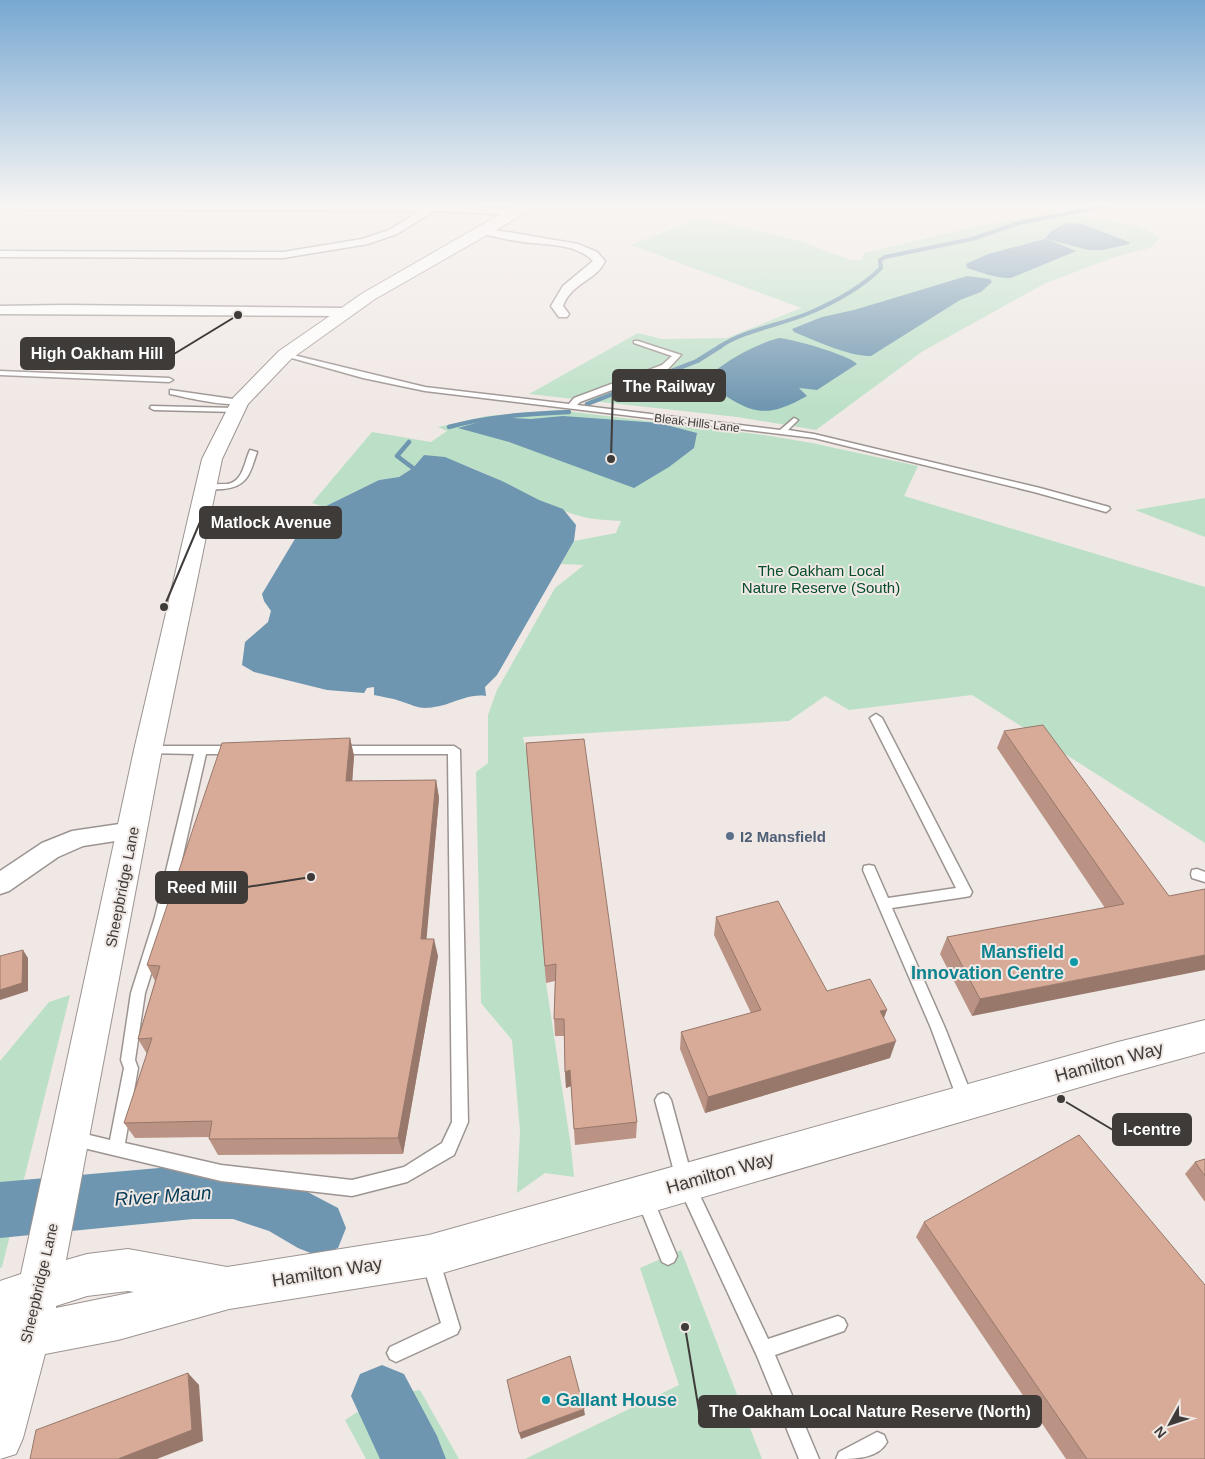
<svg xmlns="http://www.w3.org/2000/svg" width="1205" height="1459" font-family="Arial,sans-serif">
<rect width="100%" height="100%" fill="#f0e8e5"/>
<!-- green -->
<path fill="#bce0c7" d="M1059,213L1139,226L1160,238L1150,248L1112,258L1046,283L1022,296L923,351L816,430L737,417L529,394L638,333L662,339L727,338L801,308L631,245L699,218L710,222L729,224L804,242L850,260H862L864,253L982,225Z
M557,410L764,435L812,443L918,466L904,496L1205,587V843L972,695L849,710L825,696L789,721L523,737L528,760L546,983L571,1147L574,1177L545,1173L517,1193L520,1131L512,1040L481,1003L476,772L488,763V715L497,690L555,588L584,565L561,564L574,541L616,533L621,521C609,520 595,520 583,517C528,503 481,461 424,455L413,468L399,477L379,480L324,507L312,503L372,432L431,442L447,431L438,427L487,416Z
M1205,498V537L1135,510Z
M70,995L2,1267L0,1268V1061L49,1002Z
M681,1250L762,1459H525L679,1385L640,1268Z
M420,1390L459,1459H366L345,1420L382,1396Z"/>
<!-- water -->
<path fill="#6e96b0" d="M1066,223L1082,224L1129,242V244L1103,250H1088L1047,239L1076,251L1011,278C997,279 981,272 967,268L966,264L988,254L1045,239L1050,232Z
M967,276L990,279L992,282L981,292L960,300L871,356C851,357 813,340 794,332L792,329L822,317L854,310Z
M779,338C793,339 849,355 857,364L817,390L799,388L807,396C761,422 750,411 708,385L710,374C732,358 753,345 779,338Z
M563,416L659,423L697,433L694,448L669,467L634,488L509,442L458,428L497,417L531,419Z
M424,455L445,457L502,481L539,500L563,509L576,525L574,541L497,675L485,687L486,696C467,693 452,705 434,707C418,710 414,705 400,701C392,698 382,697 374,695V687L367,688L364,693L327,690L254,672L242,665L245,642L268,622L271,611L264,601L262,594L305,522L324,507L379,480L399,477L413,468Z"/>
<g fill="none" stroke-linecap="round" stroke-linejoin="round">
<!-- stream-far1 -->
<path stroke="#6e96b0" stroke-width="4" d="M719,347C747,329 778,326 809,313C835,302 861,288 881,268L880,260L885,257L972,239L1019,223L1115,204"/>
<!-- stream -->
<path stroke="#6e96b0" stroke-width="4.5" d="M587,404L697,361L721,346
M449,427C489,416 528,414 569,412
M409,442L397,456L413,468"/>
<!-- river -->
<path fill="#6e96b0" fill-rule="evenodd" d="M193,1165H233L281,1179L300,1188L338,1208L346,1228L338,1248L318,1256L298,1248L269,1231L233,1219H193L0,1238V1182Z
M382,1365L404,1374L437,1436L446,1459H380L351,1396L360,1374Z"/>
<!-- service casing -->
<g stroke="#9c9491" stroke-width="3">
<path id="service" d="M634,341H638L681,355L668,369L580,402L577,405L780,430L794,418L798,420L788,430L814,434L1040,488L1109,507L1110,509L1106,512L1034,492L814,438L425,391L363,378L281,355L285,353L425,387L569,404L574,398L662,365L672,356L634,343Z
M0,371L169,378L173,380L169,382L0,375Z
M170,390L240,400L244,402C234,409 184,397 170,394Z
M151,406L236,408L240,410L236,412L154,410L150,408Z
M250,450L257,452C250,473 248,487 223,489C216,489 209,490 203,489V485C211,484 219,484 227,484C243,482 244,463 250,450Z
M876,714L882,718L972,892L970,896L965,897L892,908L945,1028L974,1101L971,1106L966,1108L961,1106L958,1101L931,1028L863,870L864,866L869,865L874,866L888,898L956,888L870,718Z
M148,746H234L240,750L234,754H206L169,917L145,993L135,1060L138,1068L125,1143L221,1165L352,1180L404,1167L442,1143L452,1122L448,754H340L334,750L340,746H454L460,750L468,1122L454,1155L407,1182L352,1196L221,1181L67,1144L65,1139L67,1134L73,1131L110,1140L124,1068L121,1060L131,993L155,917L194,754L144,753L142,750Z
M1197,869L1205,872V882L1192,878L1191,874L1192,870Z
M663,1093L668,1095L671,1100L693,1181L768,1339L838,1316L844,1319L847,1325L844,1331L775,1355L819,1459H799L757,1356L677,1183L655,1100L658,1095Z
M645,1192L651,1194L677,1256L674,1262L668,1265L662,1262L637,1200L639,1194Z
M431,1253L437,1256L440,1262L460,1328L457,1334L396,1362L390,1359L387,1353L390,1347L441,1323L422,1262L425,1256Z
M877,1432L884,1435L887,1442C878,1459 854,1459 836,1459L839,1452Z"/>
</g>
<!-- minor casing -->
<g stroke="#9c9491" stroke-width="3">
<path id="minor" d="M0,204L432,205L517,209L522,212L517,215L434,211L397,234L368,244L283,258L0,257V251L283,252L362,239L389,230L420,211L0,209Z
M484,228L578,244L597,252L605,261C597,280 571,283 563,306L569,314L567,317H559L551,306L563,286L593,261C576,243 545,245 523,242C508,240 494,237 480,233L479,231Z
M63,305L343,308L349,312L343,316L0,314V306Z
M133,822L141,825L145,831L141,837L83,846L58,857L9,891L0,894V871L42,843L72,831Z"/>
</g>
<!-- tertiary casing -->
<g stroke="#9c9491" stroke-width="2">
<path id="tertiary" d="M518,204H532L522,215L375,299L291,359L248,404L222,459L162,750L66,1260L87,1254L128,1249L227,1267L429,1235L1118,1042L1205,1020V1052L1118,1076L429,1277L229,1309L118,1340L45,1354L23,1438L16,1454L0,1459V1281L21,1274L134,750L202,459L233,398L279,351L363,293ZM128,1291L134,1292L56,1308V1306L87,1296Z"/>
</g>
<!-- service -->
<use href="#service" fill="#fff" fill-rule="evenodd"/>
<!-- minor -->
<use href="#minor" fill="#fff" fill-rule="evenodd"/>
<!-- tertiary -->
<use href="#tertiary" fill="#fff" fill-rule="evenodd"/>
</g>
<!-- wall -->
<path fill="#ba9384" d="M1004,731L1169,896L972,1016L940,954L947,937L1105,908L997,748Z
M350,738L354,756L352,781L436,780L439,798L426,939L438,956L403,1154L218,1155L209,1139V1137L135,1138L124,1123L147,1054L138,1039L155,981L147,965Z
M526,743L637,1122L636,1138L575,1145L571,1086L566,1088L564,1036H555L554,1019L555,981L546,983Z
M716,917L827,991L884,1019L890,1058L705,1113L680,1049L681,1032L751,1013L714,935Z
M1205,1159V1202L1185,1174L1195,1162Z
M924,1222L1205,1459H1066L916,1237Z"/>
<!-- shaded-wall -->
<path fill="#97786b" d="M350,738L354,756L351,799L346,781Z
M436,780L439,798L425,956L421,939Z
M434,939L438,956L403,1154L398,1138Z
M23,950L28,958V991L0,1000V990Z
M1205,955V970L972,1016L980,999Z
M887,1010L881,1026L880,1011Z
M896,1041L890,1058L705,1113L708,1097Z
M570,1070L571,1086L566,1088L565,1072Z
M188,1373L199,1385L203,1441L157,1459H118Z
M584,1409L585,1415L521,1439L519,1433Z"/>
<!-- building -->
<path fill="#d8ab99" stroke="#97786b" d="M1043,725L1169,896L1205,889V955L980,999L947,937L1124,904L1004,731Z
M350,738L346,781L436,780L421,939H434L398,1138L209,1139L212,1121L124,1123L152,1038L138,1039L160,966L147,965L222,743Z
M584,739L637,1122L574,1129L570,1070L565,1072L564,1019H554L556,964L545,966L526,743Z
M778,901L827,991L870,979L887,1010L880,1011L896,1041L708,1097L681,1032L761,1010L716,917Z
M23,950L22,983L0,990V956Z
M1079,1135L1205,1285V1459H1087L924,1222Z
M1205,1159V1176L1195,1162Z
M570,1356L584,1409L519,1433L507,1380Z
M188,1373L192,1430L118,1459H30L36,1430Z"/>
<!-- sky -->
<linearGradient id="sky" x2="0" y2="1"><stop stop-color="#77a8d2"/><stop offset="0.5" stop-color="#f8f5f3"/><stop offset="1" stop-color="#f8f5f3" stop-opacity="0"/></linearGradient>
<rect width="1205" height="409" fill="url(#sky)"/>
<!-- markers -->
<circle fill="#5c6f8a" stroke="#f0e8e5" stroke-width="2" cx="730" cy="836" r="5"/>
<g fill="#0f9aa8" stroke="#f0e8e5" stroke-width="2">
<circle cx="1074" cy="962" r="5"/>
<circle cx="546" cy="1400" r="5"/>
</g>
<g text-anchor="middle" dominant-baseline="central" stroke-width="4" stroke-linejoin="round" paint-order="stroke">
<!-- far-street labels -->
<g font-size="12" fill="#3e3b39" stroke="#f0e8e5">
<text transform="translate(697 423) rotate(7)">Bleak Hills Lane</text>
</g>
<!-- park labels -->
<g font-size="15" fill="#054c29" stroke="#f0e8e5">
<text x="821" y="570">The Oakham Local<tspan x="821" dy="17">Nature Reserve (South)</tspan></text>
</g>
<!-- service labels -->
<g font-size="15" font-weight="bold" fill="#4e5e75" stroke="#f0e8e5" text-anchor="start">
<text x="740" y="836">I2 Mansfield</text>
</g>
<!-- street labels -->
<g font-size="15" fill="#3e3b39" stroke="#f0e8e5">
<text transform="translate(122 887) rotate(-79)">Sheepbridge Lane</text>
<text transform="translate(39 1283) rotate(-77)">Sheepbridge Lane</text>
</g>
<!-- near-culture labels -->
<g font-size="18" font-weight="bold" fill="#0d838f" stroke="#f0e8e5" text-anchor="end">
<text x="1064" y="952">Mansfield<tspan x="1064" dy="21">Innovation Centre</tspan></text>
<text x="556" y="1400" text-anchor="start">Gallant House</text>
</g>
<!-- near-street labels -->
<g font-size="18" fill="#3e3b39" stroke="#f0e8e5">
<text transform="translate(1109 1062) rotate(-15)">Hamilton Way</text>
<text transform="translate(720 1173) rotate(-16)">Hamilton Way</text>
<text transform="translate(327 1272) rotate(-9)">Hamilton Way</text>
</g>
<!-- near-water labels -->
<g font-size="19" font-style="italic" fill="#033a56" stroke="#f0e8e5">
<text transform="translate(163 1196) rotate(-4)">River Maun</text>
</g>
</g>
<!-- callouts -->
<path fill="none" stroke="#3e3b39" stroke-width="2" d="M238 315L174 354M611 459L613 386M164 607L200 522M311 877L247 887M1061 1099L1113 1130M685 1327L699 1411"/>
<g fill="#3e3b39" stroke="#f0e8e5" stroke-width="2">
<circle cx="238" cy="315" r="5"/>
<circle cx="611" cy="459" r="5"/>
<circle cx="164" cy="607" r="5"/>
<circle cx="311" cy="877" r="5"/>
<circle cx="1061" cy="1099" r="5"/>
<circle cx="685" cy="1327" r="5"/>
</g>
<g fill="#3e3b39" stroke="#3e3b39" stroke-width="2">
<rect x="21" y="338" width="153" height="31" rx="5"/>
<rect x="613" y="370" width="112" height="31" rx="5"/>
<rect x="200" y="507" width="141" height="31" rx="5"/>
<rect x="156" y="872" width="91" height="31" rx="5"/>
<rect x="1113" y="1114" width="78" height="31" rx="5"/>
<rect x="699" y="1396" width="342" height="31" rx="5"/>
</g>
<g font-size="16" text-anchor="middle" font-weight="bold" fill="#fff">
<text x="97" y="359">High Oakham Hill</text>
<text x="669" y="392">The Railway</text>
<text x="271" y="528">Matlock Avenue</text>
<text x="202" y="893">Reed Mill</text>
<text x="1152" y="1135">I-centre</text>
<text x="870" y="1417">The Oakham Local Nature Reserve (North)</text>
</g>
<!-- north arrow -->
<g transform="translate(1170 1424) rotate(230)" stroke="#f0e8e5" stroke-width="4" paint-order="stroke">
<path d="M0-4L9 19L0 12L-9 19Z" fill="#3e3b39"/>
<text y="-8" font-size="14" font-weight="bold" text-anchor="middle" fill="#3e3b39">N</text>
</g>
</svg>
